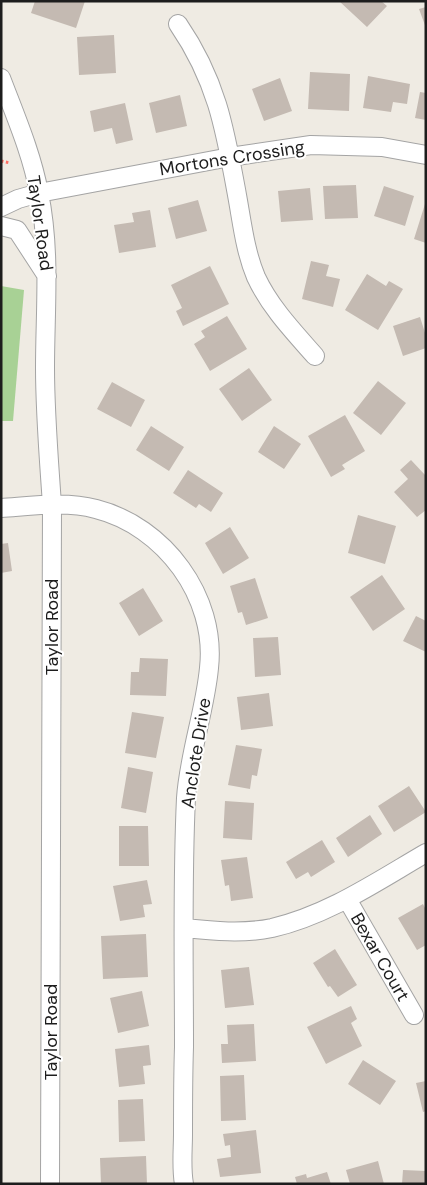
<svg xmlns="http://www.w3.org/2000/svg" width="427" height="1185" font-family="'DM Sans',sans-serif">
<rect width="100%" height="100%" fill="#efebe3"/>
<!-- forest -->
<path fill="#a8d195" d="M1,286L24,290L13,421H1Z"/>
<!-- building -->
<path fill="#c4bab2" d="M35,1H85L76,28L31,13Z
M339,1H381L387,6L367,27Z
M426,7V28L419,9Z
M114,35L116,73L79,75L77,37Z
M310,72L350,74L349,111L308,109Z
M368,76L410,84L407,104L393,102L391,112L363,108Z
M280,78L292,111L264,121L252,89Z
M420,92L426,93V120L415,118Z
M180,95L187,126L156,133L149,103Z
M125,103L133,140L116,144L112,128L94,132L90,111Z
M356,185L358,218L325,219L323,186Z
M384,186L414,196L405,226L374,216Z
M310,188L313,220L281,222L278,191Z
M198,200L207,231L176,239L168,208Z
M425,204H426V243L414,239Z
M150,210L156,247L119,253L114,225L134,222L132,213Z
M311,261L329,265L326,276L340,279L333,307L302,299Z
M210,266L229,304L183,326L176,311L182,308L171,285Z
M367,274L386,286L389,281L403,289L378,330L345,310Z
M227,316L247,349L210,371L194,344L205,337L201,331Z
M420,317L426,336V348L403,356L393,326Z
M249,368L272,400L242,421L219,389Z
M378,381L406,403L381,435L353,413Z
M112,382L145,400L131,427L97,409Z
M345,415L365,451L342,465L345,469L331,477L308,436Z
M151,426L184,447L169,471L136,450Z
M274,426L301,444L284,469L258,452Z
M411,460L426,476V510L417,517L394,492L408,479L400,470Z
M188,470L223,493L211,512L199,504L196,508L173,493Z
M358,515L396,526L385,564L348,553Z
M230,527L249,558L223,574L205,543Z
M8,543L12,571L1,573V544Z
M382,575L405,609L373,631L350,597Z
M255,578L268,618L246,625L242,612L238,613L230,586Z
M143,588L163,621L139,636L119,603Z
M416,616L426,621V652L403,641Z
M278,637L281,675L255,677L253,638Z
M140,658L168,659L166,696L130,695L131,672H139Z
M269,693L273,726L241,730L237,697Z
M132,712L164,717L156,758L125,753Z
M236,745L262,749L257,776L252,775L250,789L228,785Z
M128,767L153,772L146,813L121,808Z
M409,786L426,812L394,832L378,806Z
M225,801L254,803L252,840L223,838Z
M370,815L382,834L348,857L336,838Z
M119,826H148L149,866H119Z
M322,840L335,862L311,877L308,872L296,879L286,862Z
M247,857L253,898L231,901L229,885L225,886L221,860Z
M147,880L152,904L143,905L145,917L120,921L113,886Z
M423,904L426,910V945L417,950L398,918Z
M146,934L148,977L103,979L101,936Z
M335,949L357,985L338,997L330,986L328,987L313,963Z
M249,967L254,1005L225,1008L221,970Z
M142,991L149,1026L118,1033L110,998Z
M351,1006L357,1019L351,1023L362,1046L326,1064L307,1027Z
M254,1024L256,1061L222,1063L221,1044H228L227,1025Z
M149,1045L151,1065L143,1066L145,1084L119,1087L115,1049Z
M363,1060L396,1081L380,1105L348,1084Z
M244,1075L246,1120L221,1121L220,1076Z
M426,1081V1111L423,1112L416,1083Z
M143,1099L145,1141L119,1142L118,1100Z
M256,1130L261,1173L220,1177L217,1159L231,1157L230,1145L225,1146L223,1134Z
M146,1156L147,1184H101L100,1158Z
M378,1161L384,1184H350L346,1170Z
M403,1170L426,1171V1184H402Z
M327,1172L331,1184H297L295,1177L306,1174L307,1178Z"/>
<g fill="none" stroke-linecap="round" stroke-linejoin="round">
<!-- minor casing -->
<g stroke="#a4a4a4" stroke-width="20">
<path id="minor" d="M178,24C217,81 225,129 237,195C242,222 245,251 256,277C270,307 293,331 315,356
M1,78C15,115 32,154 39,193C51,252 45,309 45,368C45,414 49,460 52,505L50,1184
M1,207L18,199L39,193L230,157L311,145L382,147L426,155
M1,226L17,230L47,276
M1,508C32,506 66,501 96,509C164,526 217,597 209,668C205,711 189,754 186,798C182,881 184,964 184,1047C183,1076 183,1105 183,1134C183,1150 181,1168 184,1184
M347,899L414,1015
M184,928C213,931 243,934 272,928C328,915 376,882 426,853"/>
</g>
<!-- path -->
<path stroke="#ff6f64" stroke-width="3" stroke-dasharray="2.5 2.5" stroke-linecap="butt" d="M1,161L10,163"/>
<!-- minor -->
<use href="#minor" stroke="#fff" stroke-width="18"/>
</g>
<g text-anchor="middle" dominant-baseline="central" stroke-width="4" stroke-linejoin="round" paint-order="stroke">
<!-- street labels -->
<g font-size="18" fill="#1d1d1d" stroke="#fff">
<text transform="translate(232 158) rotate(-9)">Mortons Crossing</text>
<text transform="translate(40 223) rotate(82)">Taylor Road</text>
<text transform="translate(52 627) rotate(-90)">Taylor Road</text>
<text transform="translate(196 753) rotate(-81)">Anclote Drive</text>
<text transform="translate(380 957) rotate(60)">Bexar Court</text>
<text transform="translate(51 1032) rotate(-90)">Taylor Road</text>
</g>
</g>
<!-- border -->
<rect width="427" height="1185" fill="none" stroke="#1d1d1d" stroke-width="5"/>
</svg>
